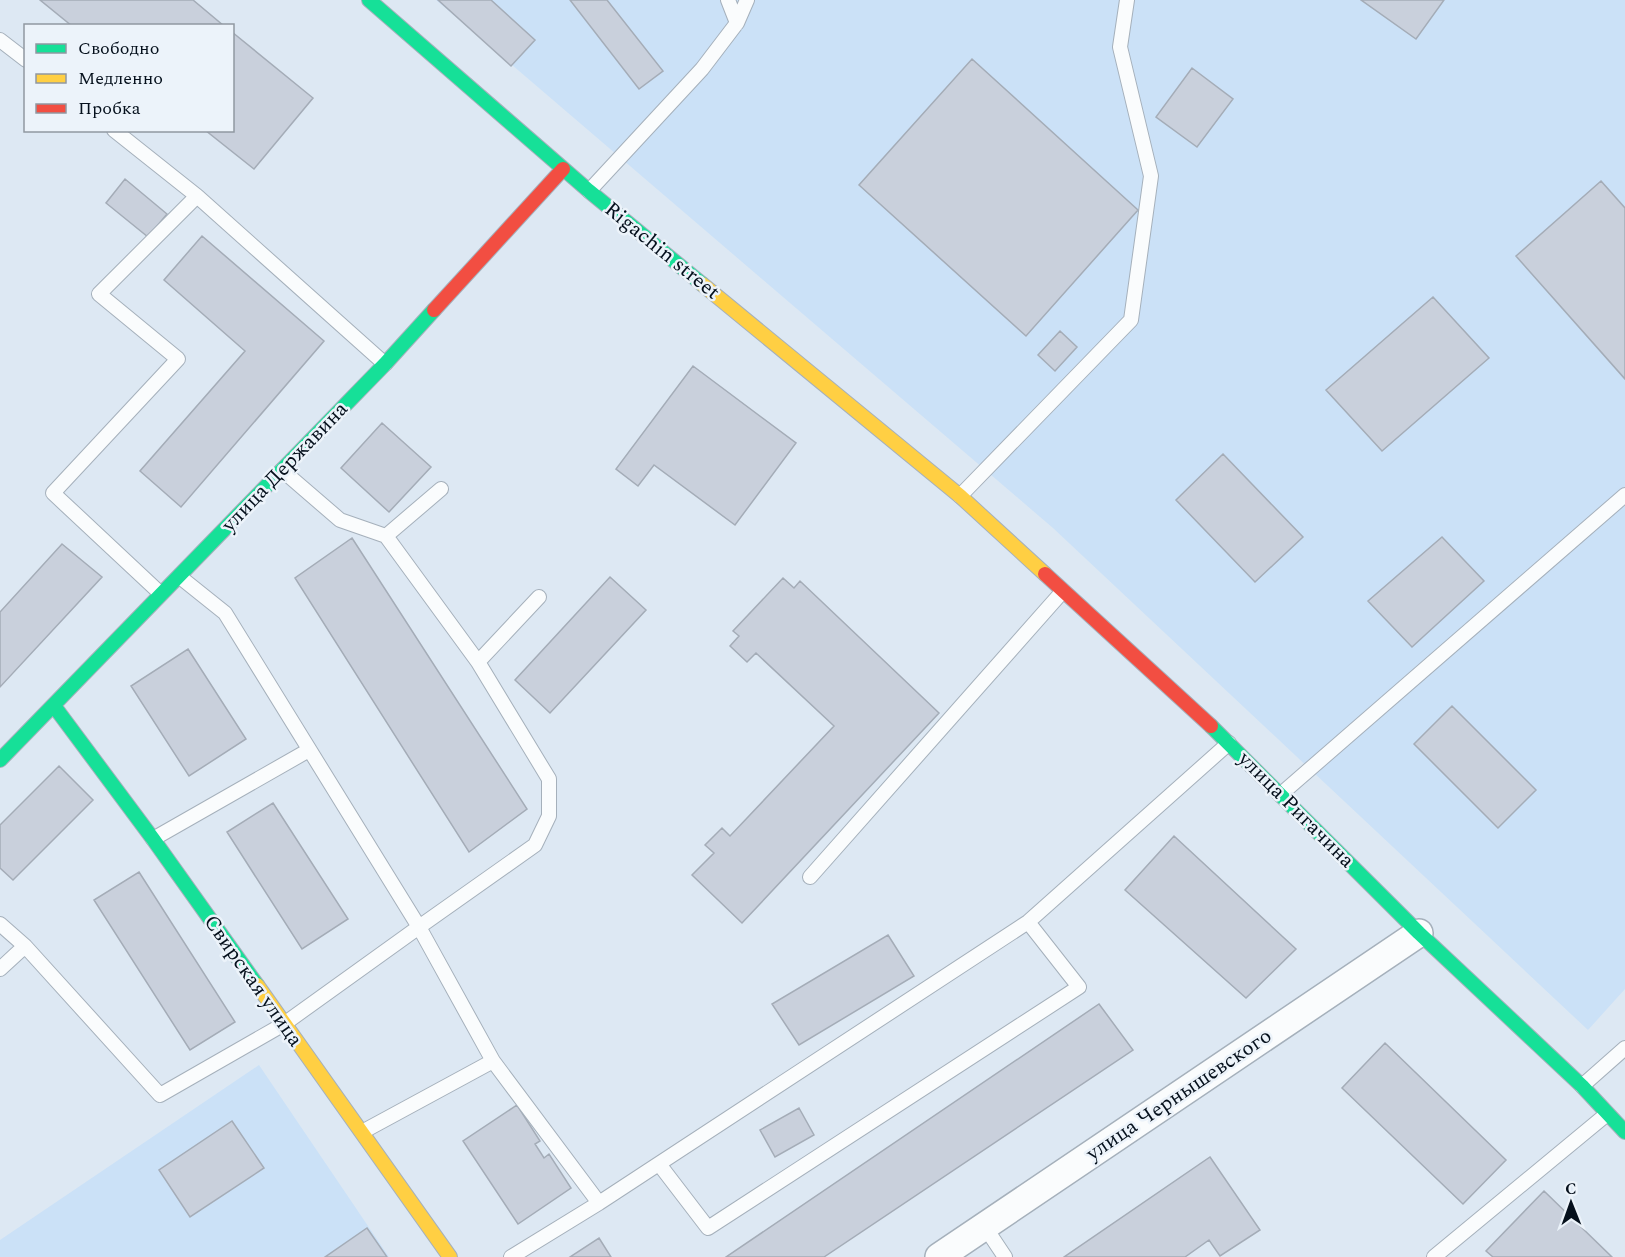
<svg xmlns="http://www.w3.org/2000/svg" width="1625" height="1257" font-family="Spectral,serif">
<rect width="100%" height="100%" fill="#dde8f3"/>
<!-- built -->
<path fill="#cbe1f7" d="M436,0H1625V989L1588,1030L1053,528Z
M259,1065L389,1257H0V1240Z"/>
<!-- building -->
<path fill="#c9d0dc" stroke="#a4acb7" stroke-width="1.5" d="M40,0H193L224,26H72Z
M438,0H491L535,40L511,66Z
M570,0H607L663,71L639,89Z
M1361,0H1444L1416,39Z
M232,32L313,98L254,169L205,130H232Z
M972,59L1138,210L1026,336L859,185Z
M1192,68L1233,99L1197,147L1156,117Z
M125,179L167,214L148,237L106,203Z
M1601,181L1625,208V379L1516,256Z
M202,236L324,341L181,507L140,471L245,351L164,280Z
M1433,297L1489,358L1382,451L1326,390Z
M1060,331L1077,347L1055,371L1038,355Z
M693,366L796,443L735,525L654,465L638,486L616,469Z
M382,423L431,467L389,512L341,468Z
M1223,454L1303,537L1255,582L1176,500Z
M1442,537L1484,581L1412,647L1368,601Z
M352,538L527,809L469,852L295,578Z
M62,544L102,577L0,687V612Z
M610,577L646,610L550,713L515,680Z
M783,578L794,588L800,581L939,713L742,923L692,875L714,853L705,845L722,828L730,836L834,726L756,653L747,662L730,646L739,636L733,631Z
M188,649L246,739L189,776L131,686Z
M1452,706L1536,790L1498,828L1414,744Z
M59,766L93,800L13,880L0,868V825Z
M273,803L348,919L302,949L227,832Z
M1174,836L1296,949L1246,998L1125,890Z
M139,872L235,1022L190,1050L94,900Z
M888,935L914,976L799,1045L772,1004Z
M1099,1004L1133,1050L824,1257H726Z
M1385,1043L1506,1160L1463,1204L1342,1088Z
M517,1105L540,1141L535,1144L544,1158L549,1154L571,1188L518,1224L463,1141Z
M799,1108L814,1135L775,1157L760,1130Z
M232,1121L264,1168L190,1217L159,1170Z
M1210,1157L1260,1230L1220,1256L1209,1240L1185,1257H1064Z
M1544,1191L1612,1257H1493L1486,1251Z
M367,1228L387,1257H325Z
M599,1238L611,1257H570Z"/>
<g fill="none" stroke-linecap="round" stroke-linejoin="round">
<!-- lane casing -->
<g stroke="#a5b0bb" stroke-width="16">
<path id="lane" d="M728,0L737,23
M0,40L26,60
M114,130L197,196L385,364
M589,191L702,69L737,23L747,0
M960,496L1131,320L1151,176L1120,47L1127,0
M386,536L441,489
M180,577L225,613L419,927L535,845L549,816V779L478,662L386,536L340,520L282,470
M161,594L53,493L178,359L99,294L197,196
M478,662L539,597
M1280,795L1625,495
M153,839L309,750
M810,877L1063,591
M0,924L25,946L160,1095L284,1024L419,927L493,1061L599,1203
M0,969L25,946
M1582,1086L1625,1048
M362,1132L493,1061
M659,1164L708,1228L1079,987L1028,922
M985,1227L1005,1257
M511,1257L599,1203L1028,922L1229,743
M1434,1257L1607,1114"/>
</g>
<!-- street casing -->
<g stroke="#a5b0bb" stroke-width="30">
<path id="street" d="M939,1257L1419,933"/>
</g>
<!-- fast casing -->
<g stroke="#a5b0bb" stroke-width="16">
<path id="fast" d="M369,0L589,191L702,284
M54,706L153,839L257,985
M1211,726L1419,933L1582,1086L1625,1132
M0,760L385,364L434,310"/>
</g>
<!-- slow casing -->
<g stroke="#a5b0bb" stroke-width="16">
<path id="slow" d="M702,284L960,496L1045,574
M257,985L450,1257"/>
</g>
<!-- jam casing -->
<g stroke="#a5b0bb" stroke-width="16">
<path id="jam" d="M434,310L563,169
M1045,574L1211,726"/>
</g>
<!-- lane -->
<use href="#lane" stroke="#fafcfd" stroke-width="14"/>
<!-- street -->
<use href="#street" stroke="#fafcfd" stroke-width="27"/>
<!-- fast -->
<use href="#fast" stroke="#16e098" stroke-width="14"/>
<!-- slow -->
<use href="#slow" stroke="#ffcf43" stroke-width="14"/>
<!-- jam -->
<use href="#jam" stroke="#f24e42" stroke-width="14"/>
</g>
<g text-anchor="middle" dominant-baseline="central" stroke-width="5" stroke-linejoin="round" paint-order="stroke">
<!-- street labels -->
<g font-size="21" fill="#05101c" stroke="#ecf3fa">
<text transform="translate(662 251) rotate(39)">Rigachin street</text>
<text transform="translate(285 467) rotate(-46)">улица Державина</text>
<text transform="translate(1296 810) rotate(45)">улица Ригачина</text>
<text transform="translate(253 981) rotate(55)">Свирская улица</text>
<text transform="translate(1179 1095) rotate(-34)">улица Чернышевского</text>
</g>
</g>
<!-- legend -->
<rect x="24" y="24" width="210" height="108" fill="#ecf3fa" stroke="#9098a1" stroke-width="1.5"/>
<rect x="36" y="44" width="30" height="9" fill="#16e098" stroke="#9098a1" stroke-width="1.5"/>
<text x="78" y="54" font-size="18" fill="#05101c">Свободно</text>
<rect x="36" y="74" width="30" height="9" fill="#ffcf43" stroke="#9098a1" stroke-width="1.5"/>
<text x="78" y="84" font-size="18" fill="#05101c">Медленно</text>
<rect x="36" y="104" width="30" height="9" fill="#f24e42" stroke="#9098a1" stroke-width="1.5"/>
<text x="78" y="114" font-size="18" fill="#05101c">Пробка</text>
<!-- north arrow -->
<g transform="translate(1571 1203) rotate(359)" stroke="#ecf3fa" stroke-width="4.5" paint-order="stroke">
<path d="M0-4.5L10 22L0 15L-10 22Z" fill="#05101c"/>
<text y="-9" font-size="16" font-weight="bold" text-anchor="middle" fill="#05101c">С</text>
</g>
</svg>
